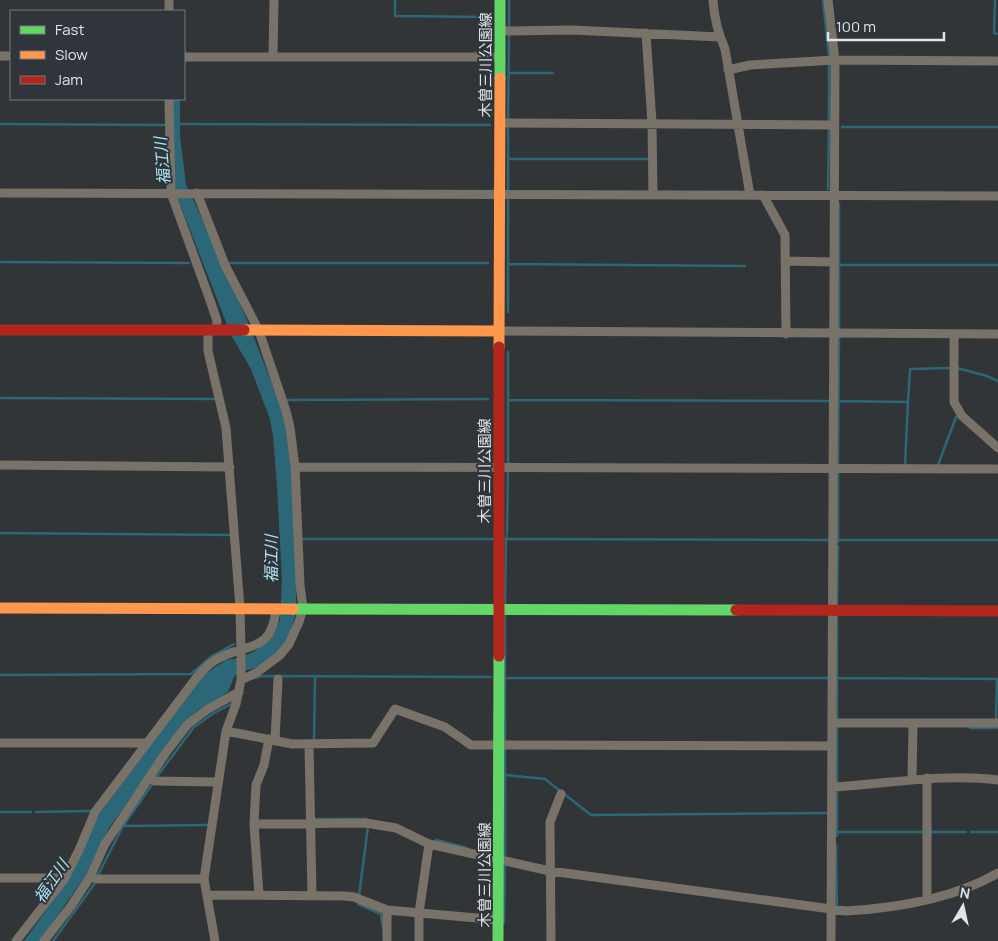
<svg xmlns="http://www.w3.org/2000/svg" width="998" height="941" font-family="Manrope,'Noto Sans JP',sans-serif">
<rect width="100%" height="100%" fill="#323537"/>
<!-- water -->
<path fill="#2c6778" d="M173,99H180V136L186,185L194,201L247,320L285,417L290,442L296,593V612L291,631L283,646L274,656L255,668L239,672L234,677L228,692L197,711L182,726L109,828L85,876L40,941H24L72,874L98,816L202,676L226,660L239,658L255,651L270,640L280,620L282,580L277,486L273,436L270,419L251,369L231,335L178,199L174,183Z"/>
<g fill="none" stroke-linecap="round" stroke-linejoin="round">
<!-- stream -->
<path stroke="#2c6778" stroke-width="2.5" d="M395,0V16L489,17
M509,0V28
M823,0L829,56
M995,0L994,33L998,34
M829,64V120
M509,73H553
M508,120L509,35
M0,124L164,125
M177,124L490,125
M842,127H998
M508,159H649
M828,189L829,128
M508,191V127
M0,262L189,263
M230,263H488
M508,264L745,266
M839,265H998
M508,312V200
M839,329V204
M957,368L987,376L998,381
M0,398L216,399
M288,400L488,399
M508,400L828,401
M838,401L908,402L910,369L951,368
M508,464V352
M838,465L839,337
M905,465L908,402
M937,465H938L956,417
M0,533L232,535
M507,533L508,471
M303,539H493
M503,539L829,540
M835,540H998
M838,542V473
M505,605L506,539L507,536
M837,606L838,546
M837,616V720
M0,675L191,674L212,656L234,644
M255,678L262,676L491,677
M505,678H829
M837,678L998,679
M996,718L997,679
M970,728H997
M314,741L315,677
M505,741V614
M505,775L545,779L591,815L828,813
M155,779L194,727L214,713L233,703
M837,782V726
M0,812H31
M36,812L90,811
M313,816L315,819H366
M123,826L207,825
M837,832H924
M930,832H966
M971,832H998
M837,836V790
M436,840L467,848
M836,845L837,907
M505,856V749
M97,877L123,826L151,786
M359,896L368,826
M359,902L358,904L381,914L383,928
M504,923L505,867
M53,941L95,883"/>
<!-- street -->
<path stroke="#797268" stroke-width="9" d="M713,0C714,17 718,33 725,49L750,195
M828,0L835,60L831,941
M169,11V0
M500,31L572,30L720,37
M646,33L652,123L653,195
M0,56H11
M184,57H501
M273,57L274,0
M728,70L750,65L835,60L998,61
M169,99L171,193L211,303L217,321L216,331
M500,123L834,125
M0,193L998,196
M197,193L225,265L259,331L286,411L290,427L295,467L300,585L303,608L299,622L289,644L279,656L256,673L241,680
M763,195L785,235L786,334
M785,261L834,262
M208,331V351L226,428L240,608L241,651V680L236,704L226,731L204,879L215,941
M499,331L998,334
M954,334V402L962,416L998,448
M0,465L230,467
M295,467L998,469
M832,723H998
M226,731L292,744L373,743L395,709L445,727L471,745L832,746
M275,741L278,679
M0,743H146
M309,745L312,895
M149,778L154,781L217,782
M912,780L913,724
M832,787C887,784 943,773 998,780
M254,824L366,823L396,828L429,844L550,871L846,911C898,908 953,899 998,873
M90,877L98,879H204
M0,878H65
M207,895L344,896L354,897L387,910V941
M259,895L254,824L256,785L264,765L269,739
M927,900V778
M387,910L499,920
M16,941L65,878L79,850L95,812L197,677C202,671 208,665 214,661C245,641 272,656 276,608
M44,941L71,906L90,877L105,844L167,751L188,724L208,709L239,692
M419,941V913L429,844
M551,941L550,822L561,794"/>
<!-- fast -->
<path stroke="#63d668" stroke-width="11" d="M500,78V0
M293,609L736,610
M498,941L499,656"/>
<!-- slow -->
<path stroke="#ff974d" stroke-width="11" d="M244,330L499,331
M499,347L500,78
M0,608L293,609"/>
<!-- jam -->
<path stroke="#b3261e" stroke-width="11" d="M0,330H244
M736,610L998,611
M499,656V347"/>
</g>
<g text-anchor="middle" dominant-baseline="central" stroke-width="4" stroke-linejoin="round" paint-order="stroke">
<!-- street labels -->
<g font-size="15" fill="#e0e4e7" stroke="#2f353a">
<text transform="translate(485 65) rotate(-90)">木曽三川公園線</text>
<text transform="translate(484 471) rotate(-90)">木曽三川公園線</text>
<text transform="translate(484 875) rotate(-90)">木曽三川公園線</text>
</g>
<!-- water labels -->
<g font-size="16" font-style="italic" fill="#aee5f6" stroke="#2f353a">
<text transform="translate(162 161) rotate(-95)">福江川</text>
<text transform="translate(271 559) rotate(-90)">福江川</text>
<text transform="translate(51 881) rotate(-56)">福江川</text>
</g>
</g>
<!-- legend -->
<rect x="10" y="10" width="175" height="90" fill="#2f353a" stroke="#767b7f"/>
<rect x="20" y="26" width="25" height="8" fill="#63d668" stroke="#767b7f"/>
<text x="55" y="35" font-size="15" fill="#e0e4e7">Fast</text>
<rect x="20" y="51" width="25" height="8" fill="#ff974d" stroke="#767b7f"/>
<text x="55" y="60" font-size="15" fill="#e0e4e7">Slow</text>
<rect x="20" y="76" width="25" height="8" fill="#b3261e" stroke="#767b7f"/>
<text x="55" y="85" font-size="15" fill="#e0e4e7">Jam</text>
<!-- north arrow -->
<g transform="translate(963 906) rotate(9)" stroke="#2f353a" stroke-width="4" paint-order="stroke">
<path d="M0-4L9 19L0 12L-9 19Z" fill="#e0e4e7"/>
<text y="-8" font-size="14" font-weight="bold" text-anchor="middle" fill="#e0e4e7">N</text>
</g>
<!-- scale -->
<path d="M828 32v8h116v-8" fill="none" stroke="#e0e4e7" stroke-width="2.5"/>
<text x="836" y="32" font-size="15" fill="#e0e4e7" stroke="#2f353a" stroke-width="4" paint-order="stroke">100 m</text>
</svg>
